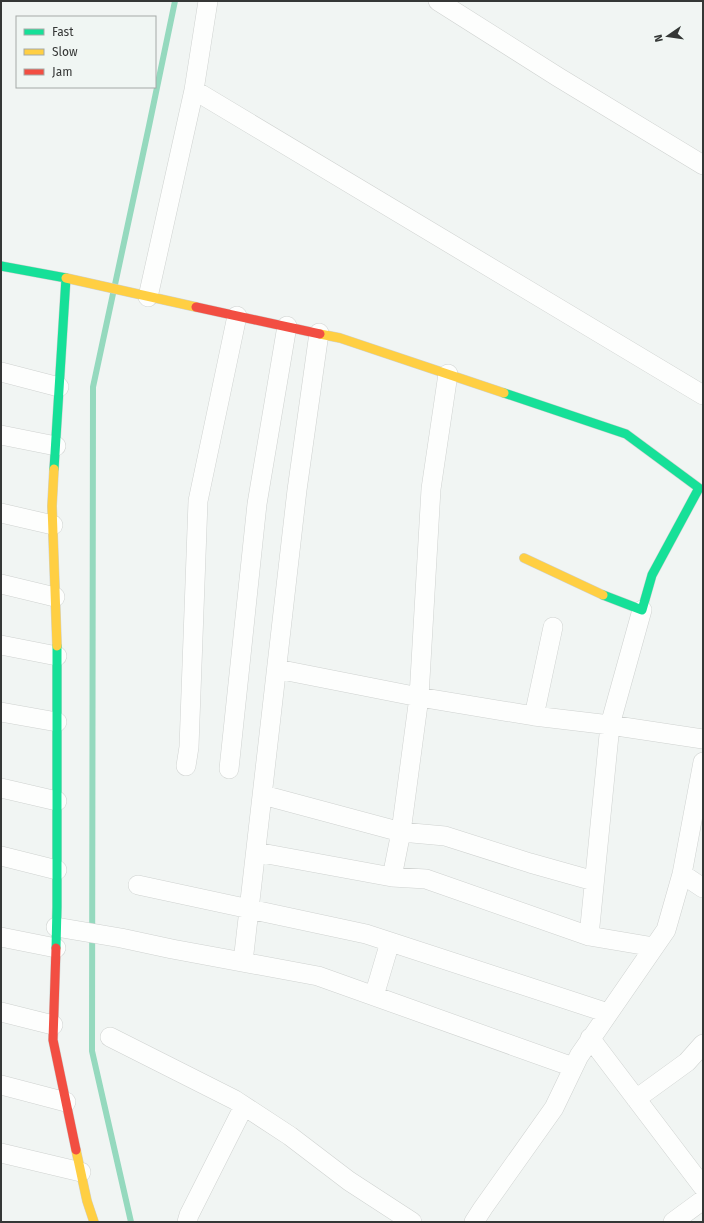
<svg xmlns="http://www.w3.org/2000/svg" width="704" height="1223" font-family="'Fira Sans',sans-serif">
<rect width="100%" height="100%" fill="#f1f5f3"/>
<g fill="none" stroke-linecap="round" stroke-linejoin="round">
<!-- stream -->
<path stroke="#95d9be" stroke-width="6" d="M131,1222L92,1051L93,387L149,126L175,1"/>
<!-- street casing -->
<g stroke="#cfd2d0" stroke-width="20">
<path id="street" d="M438,1L558,77L703,165
M194,90L703,395
M148,297L194,90L208,1
M1,372L59,387
M1,435L56,446
M1,513L53,525
M1,584L55,597
M642,610L610,725L589,936L654,947
M1,645L57,656
M277,669L419,697L534,716L610,725L703,739
M1,712L57,722
M534,716L553,627
M186,766L189,747L198,501L237,316
M229,769L257,504L287,326
M1,788L57,801
M263,795L401,832L419,697L431,489L448,374
M256,852L392,877L426,879L589,936
M1,856L57,870
M682,874L703,888
M392,877L401,832L445,836L530,863L594,881
M138,885L366,934L608,1013
M56,927L121,938L172,949L318,976L573,1067
M1,937L56,948
M243,962L297,490L319,333
M374,996L390,942
M1,1012L53,1025
M110,1037L235,1100L290,1136L349,1181L412,1222
M590,1038L703,1187
M1,1085L66,1102
M636,1099L687,1062L703,1044
M1,1153L81,1172
M187,1222L189,1215L244,1106
M474,1222L483,1208L554,1108L579,1056L666,930L682,874L703,762
M673,1222L703,1200"/>
</g>
<!-- fast casing -->
<g stroke="#cfd2d0" stroke-width="10">
<path id="fast" d="M1,266L66,278L54,469
M504,393L626,434L699,488L652,575L642,610L603,595
M56,948L57,907V646"/>
</g>
<!-- slow casing -->
<g stroke="#cfd2d0" stroke-width="10">
<path id="slow" d="M66,278L196,307
M320,334L340,338L504,393
M54,469L52,506L57,646
M524,558L603,595
M76,1150L87,1201L94,1222"/>
</g>
<!-- jam casing -->
<g stroke="#cfd2d0" stroke-width="10">
<path id="jam" d="M196,307L320,334
M56,948L53,1040L76,1150"/>
</g>
<!-- street -->
<use href="#street" stroke="#fdfefd" stroke-width="19"/>
<!-- fast -->
<use href="#fast" stroke="#16e098" stroke-width="9"/>
<!-- slow -->
<use href="#slow" stroke="#ffcf43" stroke-width="9"/>
<!-- jam -->
<use href="#jam" stroke="#f24e42" stroke-width="9"/>
</g>
<!-- border -->
<rect width="704" height="1223" fill="none" stroke="#353736" stroke-width="4"/>
<!-- legend -->
<rect x="16" y="16" width="140" height="72" fill="#f0f6f3" stroke="#a5aaa7"/>
<rect x="24" y="29" width="20" height="6" fill="#16e098" stroke="#a5aaa7"/>
<text x="52" y="36" font-size="12" fill="#353736">Fast</text>
<rect x="24" y="49" width="20" height="6" fill="#ffcf43" stroke="#a5aaa7"/>
<text x="52" y="56" font-size="12" fill="#353736">Slow</text>
<rect x="24" y="69" width="20" height="6" fill="#f24e42" stroke="#a5aaa7"/>
<text x="52" y="76" font-size="12" fill="#353736">Jam</text>
<!-- north arrow -->
<g transform="translate(668 36) rotate(257)" stroke="#f0f6f3" stroke-width="3" paint-order="stroke">
<path d="M0-3L7 15L0 10L-7 15Z" fill="#353736"/>
<text y="-6" font-size="11" font-weight="bold" text-anchor="middle" fill="#353736">N</text>
</g>
</svg>
